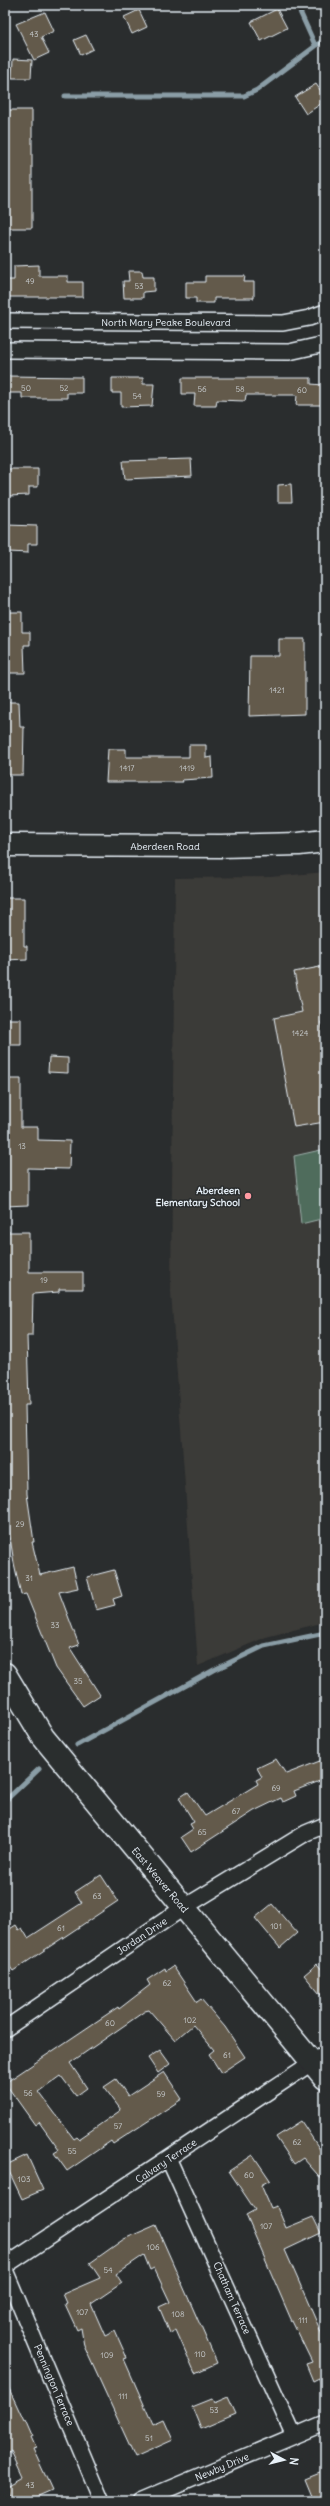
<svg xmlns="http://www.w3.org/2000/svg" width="330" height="2506" font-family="Delius,sans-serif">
<rect width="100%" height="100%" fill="#2a2d2e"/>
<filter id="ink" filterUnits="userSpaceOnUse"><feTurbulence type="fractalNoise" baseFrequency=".025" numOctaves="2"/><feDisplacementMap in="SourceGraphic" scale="8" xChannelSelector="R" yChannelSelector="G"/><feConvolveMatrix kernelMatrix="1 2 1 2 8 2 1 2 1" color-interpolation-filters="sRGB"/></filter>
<g filter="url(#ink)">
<!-- built -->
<path fill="#3b3a37" d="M325,872V1622L266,1637L198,1666L171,1292L175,878L270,877Z"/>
<!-- green -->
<path fill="#506c5c" stroke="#9caeaa" d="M325,1149V1218L301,1224L294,1156Z"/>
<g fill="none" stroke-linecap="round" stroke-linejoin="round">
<!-- stream -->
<path stroke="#8a9da6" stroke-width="5" d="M297,5L315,45
M65,96H244L257,90L325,39
M77,1745L214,1670L264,1646L325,1633
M5,1801L39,1769"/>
</g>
<!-- building -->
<path fill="#645a4c" stroke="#e8f1f8" d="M277,9L287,28L261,41L251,22Z
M139,10L147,27L132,34L124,17Z
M45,12L54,31L41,37L49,53L34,60L16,24Z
M86,35L93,49L81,55L74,40Z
M13,59L32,60L31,78H12Z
M316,84L325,97V101L306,114L295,97Z
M9,110H32V228H8Z
M39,265V276H68V282H83V297H5V280H14V266Z
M128,271H142L143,277H154V291L143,292V298H124L123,281H129Z
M205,276H245L244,282H254V298H214V303H196V298H186V282H205Z
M7,376L82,377V393H67V398H22V393H7Z
M112,378H143V384H154L152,406L121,407V393H112Z
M182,378H311V384L323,385V405H296L297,395H246L245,401L217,400L216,406H194L195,394H182Z
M191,459L192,476L125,479L123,461Z
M6,469H38V487H29V495L9,496Z
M291,484L292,502H278V485Z
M6,525L37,526V544H28V553L9,552V544L5,543Z
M5,612H22V632H30V645H24L25,673H5Z
M279,639H305V714L249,716L250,656H279Z
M5,702H19L20,727H24L23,775H5Z
M189,745H206V758L212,757L213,778L182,780L183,782H106L108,749H126V757H189Z
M5,898H24V946H27V959L5,960Z
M325,966V1022H321L325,1044V1122L294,1127L274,1018L302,1012L294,972Z
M5,1019H21V1045H5Z
M49,1057L68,1058V1073L48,1072Z
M5,1079H21V1127H38V1140L70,1141L69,1169L28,1168V1205L5,1206Z
M6,1232H29V1272H83V1289H59V1292L33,1294L32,1336H27L29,1405H25L27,1494L34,1542H32L40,1575L73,1567L78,1588L59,1592L79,1645L70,1648L100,1695L83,1706L56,1668L26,1594L21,1595L14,1563L5,1506Z
M114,1570L122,1596L113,1599L115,1605L96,1610L87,1577Z
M276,1759L286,1774L325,1759V1779L294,1791L296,1796L283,1802L281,1798L254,1811L191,1852L181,1837L193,1829L190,1824L194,1822L179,1798L188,1792L205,1816L258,1784L256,1780L262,1777L257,1768Z
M101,1875L118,1901L13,1971L5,1960V1932L16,1925L19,1930L22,1928L28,1938L82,1903L75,1892Z
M272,1904L297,1933L280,1948L255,1918Z
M317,1964L325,1973V2000L304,1975Z
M173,1966L197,2002L201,1999L225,2027L245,2057L221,2073L209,2054L214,2050L193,2025L175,2040L149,2010L145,2011L70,2063L87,2088L76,2096L61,2076L39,2092L74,2139L77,2137L79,2139L121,2110L104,2087L116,2079L128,2096L164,2072L182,2099L113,2144L111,2141L67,2171L54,2153L59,2150L39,2122L35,2125L5,2083L118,2007L119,2009L150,1985L147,1980L165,1968L166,1971Z
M160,2050L170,2064L158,2073L148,2058Z
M301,2121L325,2157V2183L303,2158L294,2164L276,2137Z
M27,2155L43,2190L22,2199L6,2165Z
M253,2155L270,2180L261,2185L271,2208L277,2206L286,2228L313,2217L321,2233L285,2250L325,2341V2393L319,2378L313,2381L306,2364L312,2362L290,2317L246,2215L255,2210L229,2171Z
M156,2225L217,2363L195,2373L176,2330L170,2333L159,2307L170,2302L154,2268L150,2270L144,2255L116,2274L122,2283L91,2304L105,2336L115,2331L127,2358L124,2359L153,2425L164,2420L173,2440L135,2457L84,2346L81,2328L77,2330L65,2304L67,2303L63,2294L100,2278L90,2263L124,2239Z
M5,2380L24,2421L26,2420L33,2436L31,2437L36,2448L33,2449L52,2490L27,2501H11L5,2487L23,2477L11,2451L5,2454Z
M228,2397L236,2414L201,2429L192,2407L212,2399L214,2403Z
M325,2471V2497L314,2501L305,2479Z"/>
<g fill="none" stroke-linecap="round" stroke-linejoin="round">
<!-- street casing -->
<g stroke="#e8f1f8" stroke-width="18">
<path id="street" d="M5,321L283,323L309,318L325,312
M5,350L289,352L325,344
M5,2029L183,1908L306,1833L325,1825
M169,2160L294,2436
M5,2266L325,2054
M5,2270L102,2501
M140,2501L325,2423"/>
</g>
<!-- secondary casing -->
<g stroke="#e8f1f8" stroke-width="25">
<path id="secondary" d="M5,845L221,846L299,844L325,841
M5,1674L43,1737L325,2078"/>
</g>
<!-- street -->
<use href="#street" stroke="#2a2d2e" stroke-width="15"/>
<!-- secondary -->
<use href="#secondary" stroke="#2a2d2e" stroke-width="22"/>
</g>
</g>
<!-- markers -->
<circle fill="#ff9aa2" stroke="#2a2d2e" stroke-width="1.5" cx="248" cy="1196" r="4"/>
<g text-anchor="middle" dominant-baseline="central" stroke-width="3" stroke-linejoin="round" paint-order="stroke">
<!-- number labels -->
<g font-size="8" fill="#c7cbcd">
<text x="34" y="34">43</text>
<text x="30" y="281">49</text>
<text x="139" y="286">53</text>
<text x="26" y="388">50</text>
<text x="64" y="388">52</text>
<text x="202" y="389">56</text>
<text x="240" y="389">58</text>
<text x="302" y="390">60</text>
<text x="137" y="396">54</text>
<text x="277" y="690">1421</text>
<text x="127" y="768">1417</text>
<text x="187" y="768">1419</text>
<text x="300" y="1033">1424</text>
<text x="22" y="1146">13</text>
<text x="44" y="1280">19</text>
<text x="20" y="1524">29</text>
<text x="29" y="1578">31</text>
<text x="55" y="1625">33</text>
<text x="78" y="1681">35</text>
<text x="276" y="1788">69</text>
<text x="236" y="1811">67</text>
<text x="202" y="1832">65</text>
<text x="97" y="1896">63</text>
<text x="276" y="1926">101</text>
<text x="61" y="1928">61</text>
<text x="167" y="1983">62</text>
<text x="190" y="2020">102</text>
<text x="110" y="2023">60</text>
<text x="227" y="2055">61</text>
<text x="28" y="2093">56</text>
<text x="161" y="2094">59</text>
<text x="118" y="2126">57</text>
<text x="297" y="2142">62</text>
<text x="72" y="2151">55</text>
<text x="249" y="2175">60</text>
<text x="24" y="2179">103</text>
<text x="266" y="2226">107</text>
<text x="153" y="2247">106</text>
<text x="108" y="2270">54</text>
<text x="82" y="2312">107</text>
<text x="178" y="2314">108</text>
<text x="303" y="2320">111</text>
<text x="200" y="2354">110</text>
<text x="107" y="2355">109</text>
<text x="123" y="2396">111</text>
<text x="214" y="2410">53</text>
<text x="149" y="2438">51</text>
<text x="30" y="2485">43</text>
</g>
<!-- street labels -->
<g font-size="10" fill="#e8f1f8" stroke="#2a2d2e">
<text x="166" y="322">North Mary Peake Boulevard</text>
<text x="165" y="846">Aberdeen Road</text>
<text transform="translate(160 1880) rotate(50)">East Weaver Road</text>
<text transform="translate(142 1936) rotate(-34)">Jordan Drive</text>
<text transform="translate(166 2161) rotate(-34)">Calvary Terrace</text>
<text transform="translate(232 2298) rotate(66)">Chatham Terrace</text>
<text transform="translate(54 2385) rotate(67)">Pennington Terrace</text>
<text transform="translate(222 2467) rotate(-23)">Newby Drive</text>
</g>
<!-- poi labels -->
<g font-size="10" font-weight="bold" fill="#e8f1f8" stroke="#2a2d2e" text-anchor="end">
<text x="240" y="1190">Aberdeen<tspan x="240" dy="12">Elementary School</tspan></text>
</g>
</g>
<!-- margin -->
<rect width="330" height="2506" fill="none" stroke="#2a2d2e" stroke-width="20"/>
<rect x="10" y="10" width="310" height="2486" fill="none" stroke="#e8f1f8" stroke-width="1.5" filter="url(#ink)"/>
<!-- north arrow -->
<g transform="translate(284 2460) rotate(97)" stroke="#2a2d2e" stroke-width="3" paint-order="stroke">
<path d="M0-3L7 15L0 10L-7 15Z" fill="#e8f1f8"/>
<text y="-6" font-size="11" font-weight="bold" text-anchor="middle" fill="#e8f1f8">N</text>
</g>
</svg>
